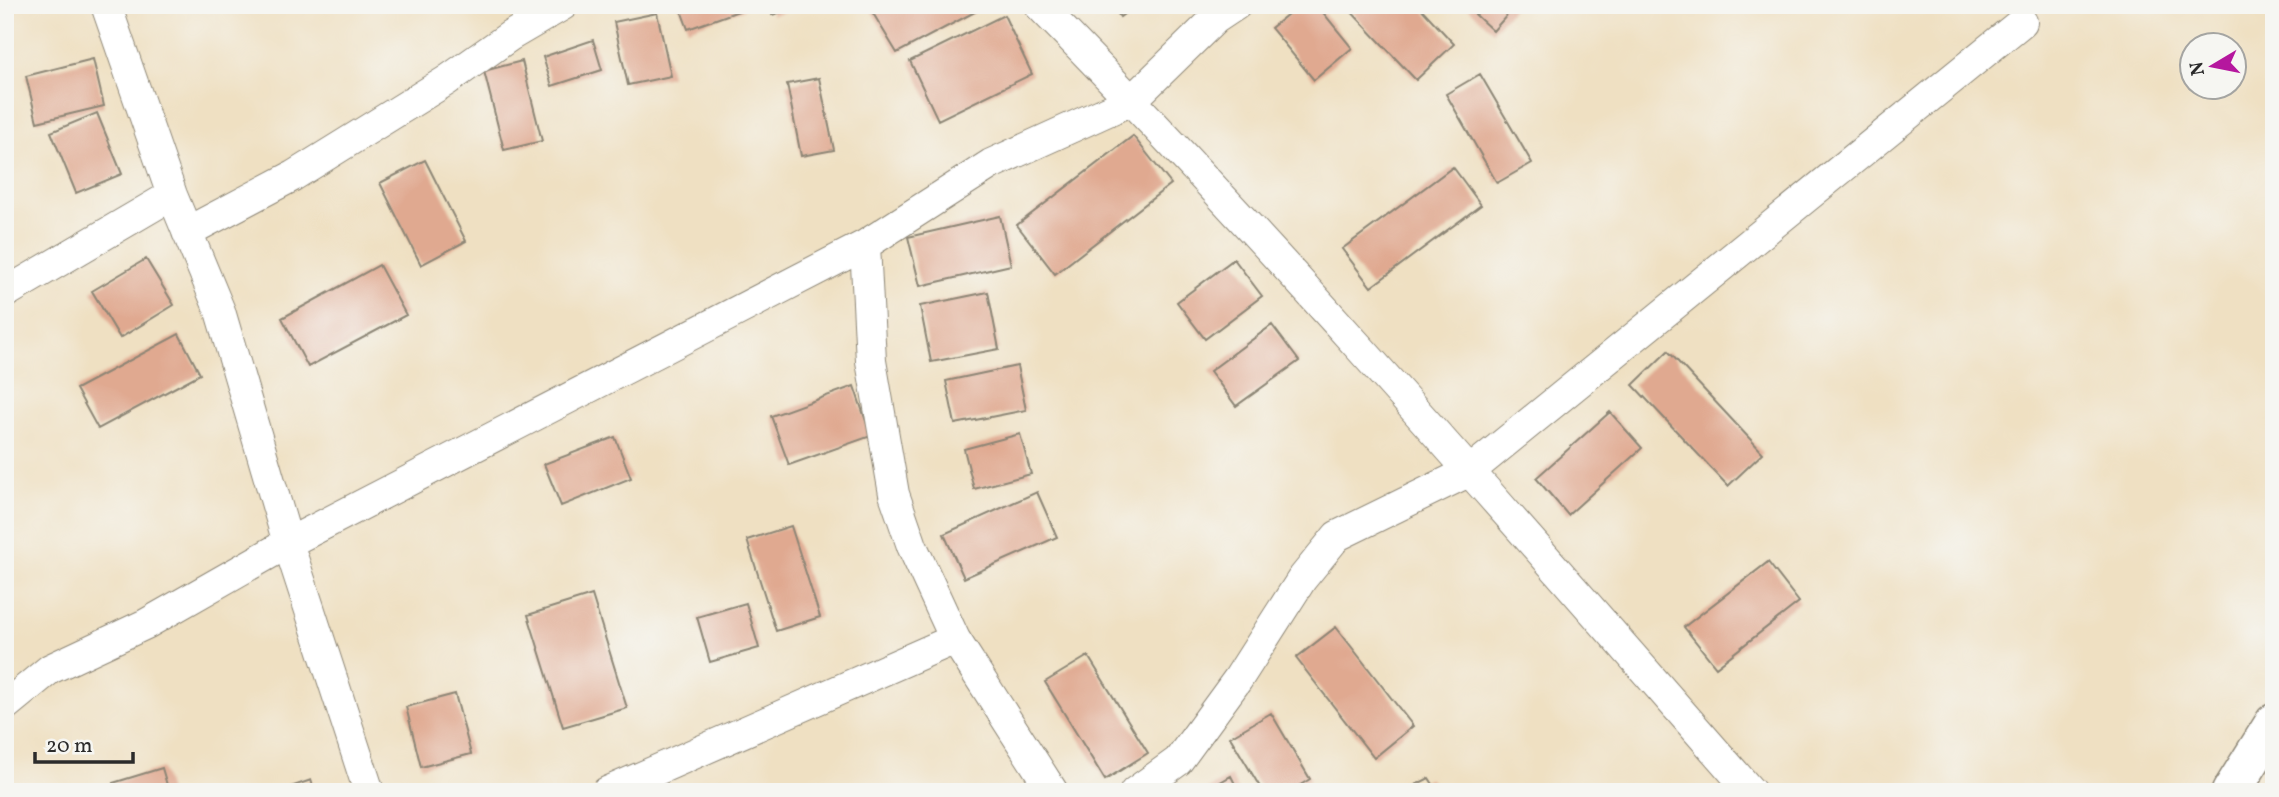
<svg xmlns="http://www.w3.org/2000/svg" width="2279" height="797" font-family="Vollkorn,serif">
<rect width="100%" height="100%" fill="#f6f6f2"/>
<filter id="ink" filterUnits="userSpaceOnUse"><feTurbulence type="fractalNoise" baseFrequency=".0143" numOctaves="2"/><feDisplacementMap in="SourceGraphic" scale="14" xChannelSelector="R" yChannelSelector="G"/><feConvolveMatrix kernelMatrix="1 2 1 2 8 2 1 2 1" color-interpolation-filters="sRGB"/></filter>
<filter id="wash" filterUnits="userSpaceOnUse"><feTurbulence type="fractalNoise" baseFrequency=".00686" numOctaves="4" result="noise"/><feDisplacementMap in="SourceGraphic" scale="28" xChannelSelector="R" yChannelSelector="G"/><feGaussianBlur stdDeviation="1.57" result="paint"/><feColorMatrix in="noise" values="0 0 0 0 0 0 0 0 0 0 0 0 0 0 0 0 0 1.4 0 .05"/><feComposite in="paint" operator="in"/></filter>
<g filter="url(#wash)">
<rect width="100%" height="100%" fill="#efe0c2"/>
<g id="blocks">
<!-- building -->
<path fill="#e0a990" d="M679,5H743L744,9L688,29Z
M769,5H802V6L772,15Z
M868,5H988L897,53Z
M1112,5H1136L1120,17Z
M1299,5H1317L1352,48L1314,80L1271,28Z
M1345,5H1418L1454,44L1416,80Z
M1465,5H1516L1493,31Z
M657,13L671,76L628,85L614,22Z
M1004,15L1032,74L938,120L910,61Z
M593,40L602,70L552,86L543,57Z
M93,59L104,106L37,122L26,76Z
M522,61L542,141L504,150L484,71Z
M1480,74L1532,163L1497,183L1446,94Z
M819,78L834,150L801,156L787,84Z
M97,113L122,174L76,193L51,132Z
M1133,136L1171,184L1055,274L1017,225Z
M425,160L466,241L421,265L380,183Z
M1453,167L1481,205L1371,287L1342,249Z
M1000,216L1011,265L920,286L908,237Z
M146,259L174,305L120,338L92,291Z
M1234,259L1262,296L1205,339L1177,302Z
M379,265L406,315L308,367L282,318Z
M988,292L999,349L931,362L920,306Z
M1272,325L1299,361L1236,406L1210,371Z
M179,334L200,374L98,429L76,389Z
M1668,351L1763,453L1728,486L1633,385Z
M1017,366L1026,410L955,424L946,381Z
M854,386L871,436L789,465L771,416Z
M1610,412L1642,448L1568,515L1536,478Z
M1020,434L1031,474L974,489L964,449Z
M615,437L631,478L561,506L544,464Z
M1037,492L1057,537L964,578L944,534Z
M791,526L820,617L776,631L747,540Z
M1768,562L1799,602L1716,667L1684,627Z
M592,595L627,708L563,727L528,615Z
M746,603L759,648L710,662L697,617Z
M1336,627L1413,726L1374,758L1296,658Z
M1088,656L1148,753L1105,780L1045,682Z
M455,694L471,754L421,767L406,707Z
M1271,713L1310,779L1289,792H1263L1230,737Z
M162,768L169,792H116L113,783Z
M1231,776L1239,792H1203Z
M1429,778L1438,792H1402Z
M311,780L315,792H279V791Z"/>
</g>
</g>
<g filter="url(#ink)">
<use href="#blocks" fill-opacity="0" stroke="#8d8676" stroke-width="2"/>
<g fill="none" stroke-linecap="round" stroke-linejoin="round">
<!-- minor casing -->
<g stroke="#8d8676" stroke-width="32">
<path id="minor" d="M106,5L172,195L220,311L288,543L369,792
M1039,5C1287,258 1518,526 1751,792
M187,232L293,176L446,81L510,36L563,5
M865,245L871,361L894,494L912,546L955,639L1053,792
M5,293L172,195
M5,706L50,669L146,624L288,543L865,245L991,164L1132,100L1215,19L1236,5
M607,792L955,639
M1135,792L1178,761L1238,679L1302,579L1337,536L1470,471L2022,22"/>
</g>
<!-- secondary casing -->
<g stroke="#8d8676" stroke-width="41">
<path id="secondary" d="M2231,792L2274,723"/>
</g>
<!-- minor -->
<use href="#minor" stroke="#fff" stroke-width="30"/>
<!-- secondary -->
<use href="#secondary" stroke="#fff" stroke-width="38"/>
</g>
</g>
<!-- margin -->
<rect width="2279" height="797" fill="none" stroke="#f6f6f2" stroke-width="28"/>
<!-- north arrow -->
<g transform="translate(2213 66) rotate(260)"><circle r="33" fill="#f6f6f2" stroke="#a5a5a2" stroke-width="2"/>
<path d="M0-5L12 26L0 18L-12 26Z" fill="#b5179e"/>
<text y="-10" font-size="19" font-weight="bold" text-anchor="middle" fill="#2b2b2b">N</text>
</g>
<!-- scale -->
<path d="M35 752v10h98v-10" fill="none" stroke="#2b2b2b" stroke-width="3.5"/>
<text x="46" y="752" font-size="21" fill="#2b2b2b" stroke="#f6f6f2" stroke-width="5" paint-order="stroke">20 m</text>
</svg>
